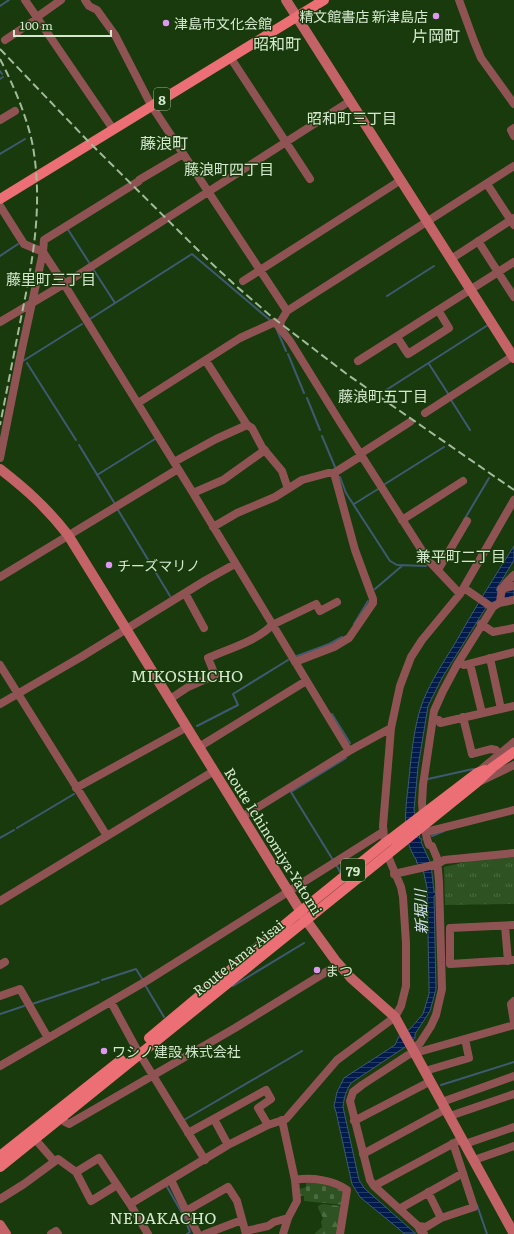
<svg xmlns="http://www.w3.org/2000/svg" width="514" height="1234" font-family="Literata,'Noto Sans JP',serif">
<defs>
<pattern id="grass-tufts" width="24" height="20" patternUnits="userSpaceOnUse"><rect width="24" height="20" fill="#2e5222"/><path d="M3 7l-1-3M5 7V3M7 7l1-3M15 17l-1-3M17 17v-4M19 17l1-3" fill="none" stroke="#4b6b41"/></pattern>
<pattern id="forest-firs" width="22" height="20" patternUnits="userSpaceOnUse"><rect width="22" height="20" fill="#2e5222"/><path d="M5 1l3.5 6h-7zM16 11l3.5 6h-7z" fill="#4b6b41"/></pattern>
<pattern id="cemetery-stones" width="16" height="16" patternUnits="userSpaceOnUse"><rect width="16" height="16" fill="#2e5222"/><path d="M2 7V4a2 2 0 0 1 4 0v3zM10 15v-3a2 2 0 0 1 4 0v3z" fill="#4b6b41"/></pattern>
<pattern id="water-rules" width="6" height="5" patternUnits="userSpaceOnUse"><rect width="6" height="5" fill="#001b4c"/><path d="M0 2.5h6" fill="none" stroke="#243c65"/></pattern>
</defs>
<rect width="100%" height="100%" fill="#183a0c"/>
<!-- grass -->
<path fill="url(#grass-tufts)" d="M514,855V904L445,905L444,867L478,859Z"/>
<!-- forest -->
<path fill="url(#forest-firs)" d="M322,1204L342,1206L337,1234H314L322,1227L321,1222L323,1218L318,1208V1206Z"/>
<!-- cemetery -->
<path fill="url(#cemetery-stones)" d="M306,1179L344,1190L343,1205L304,1201V1196H300V1189L306,1187Z"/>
<!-- water -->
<path fill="url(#water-rules)" stroke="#405973" d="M514,546V560L496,590L499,593L514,587V596L490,603L485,609L442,678L428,706L418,767L414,810L420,839H422L421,842L431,864L434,892H436V895L434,896L436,989L430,1011L415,1034V1038L405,1047L351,1083C346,1091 344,1097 343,1107L359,1180L364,1188L416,1234H405L366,1202L360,1197L352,1184L336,1112L334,1106L337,1092L344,1078L395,1045L399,1036L410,1029L423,1014L429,994V984L427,888L423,869L416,862L417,861C402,840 405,812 408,788C411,760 413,727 423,701C431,681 443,663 454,645C473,611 493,579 514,546Z"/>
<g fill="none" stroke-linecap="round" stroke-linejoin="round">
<!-- stream -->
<path stroke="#405973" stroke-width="2" d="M0,6L9,0
M0,71L2,74
M0,79L3,77
M0,154L25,139
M67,228L90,264
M0,256L18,244
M93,269L115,303
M387,296L434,266
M90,319L192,254L271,321
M277,330L286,351
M288,354L304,393
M23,361L82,324
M27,363L76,440
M429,364L449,395
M383,392L488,325
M307,398L320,430
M451,400L470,430
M322,436L335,467
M79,445L115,504
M97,475L155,439
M340,477L346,493L390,561L397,565L426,566
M385,484L444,447
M354,504L378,489
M118,510L170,596
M464,520L489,478
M375,589L403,565
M354,624L368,601
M297,656L329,644L342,637
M332,714L350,743
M197,726L238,705L233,694L288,660
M428,779L473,769
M17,828L74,794
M432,836L444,831
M0,838L14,830
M333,860L291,792L346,758
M337,866L340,872
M102,980L136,969L143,980
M145,985L164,1017
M233,986L304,943
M32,1004L99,982
M0,1014L24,1006
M441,1085L514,1062
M184,1120L302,1051
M166,1185L182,1213L190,1232L187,1234
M477,1205L487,1234"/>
<!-- street -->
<path stroke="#905354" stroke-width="8" d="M25,0L113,129
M85,0L89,6L97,10L115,35L151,105L287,311
M459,0L474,41L481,58L514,104
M37,17L61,0
M5,40L38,18
M230,57L310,179
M0,120L15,111
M514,128L511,130L514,136
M487,184L514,225
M0,206L24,244L43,252L64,284L193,493L349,751
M478,241L514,297
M451,259L514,218
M243,281L401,180
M0,322L64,284L350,101
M280,327L281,321L287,311L514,166
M397,337L408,354L449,328L438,310
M206,361L247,425L252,428L262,447L282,471L288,489
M358,361L514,262
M138,403L240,338L275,322L290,341L340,422L428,560L460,594
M425,413L513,356
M360,454L410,422
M0,458L20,358L43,252L44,240L139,181V180L183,154
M174,462L216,439L247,425
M193,493L223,480L265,450
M402,520L463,481
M213,527L237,513L275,497L302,480L328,473H334L361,456
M438,570L467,521
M0,577L178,469
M464,588L490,606L493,607
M501,589L514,586
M185,593L204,628
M500,603C501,588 503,585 514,575
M481,624L493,632L514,628
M490,658L501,709
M295,662L334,647L349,638L373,603V599L355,550L334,473
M458,663L464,665L514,652
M470,664L482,713
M0,665L107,836
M170,699L188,687L215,675L208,658C228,649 257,641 272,625L316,604L320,611L337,602
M0,704L81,657L206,580L235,564
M463,717L472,754L491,749L496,750L499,755
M433,720H439L440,723L514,706
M199,747L306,681
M478,772L514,742
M479,782L514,765
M76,788L187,727
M423,815L422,803L423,785L434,711L443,691L458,663L493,607L499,603L514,600
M242,817L349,751L391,728
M426,832L514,810
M384,837L383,826L391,728L400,686L411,657L422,640L460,594L514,500
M394,874L438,864L444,860L514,853
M0,901L214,771
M514,925L450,928V964L514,960
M505,926L508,961
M0,965L5,962
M0,996L20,989L48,1038
M514,1001L511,1004L514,1022
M111,1002L136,1048L205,1160
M413,1049L420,1043L431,1026L436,1015L442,989L439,882L437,858L432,846L429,845L427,839L424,824
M0,1066L148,980L383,832
M425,1071L469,1058L465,1039
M442,1102L514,1076
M450,1116L514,1094
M61,1118L65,1122L69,1124L235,1028L339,964
M214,1119L228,1145
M282,1120L295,1180L297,1201L288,1218L283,1234
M354,1121L431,1081
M188,1133L266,1090L271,1099L258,1108L268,1125
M35,1139L54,1161
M453,1143L474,1207L441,1218L426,1227L418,1226L374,1186L370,1180L350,1101L353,1092L362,1085L408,1055L514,1025
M465,1144L514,1127
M363,1154L446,1109
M474,1160L514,1146
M76,1172L91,1201L117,1185
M171,1180L186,1211
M295,1180C311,1177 334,1180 347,1190L340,1234
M374,1186L458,1141
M428,1192L441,1218
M0,1199L24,1184L58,1159L76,1172L99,1158L130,1204L148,1234
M130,1204L228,1145L268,1125L286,1119L337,1060L395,1017L401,1006L406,986V943L403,897L401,887L387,854
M399,1209L463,1173
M418,1226L420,1230L424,1234
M246,1231L268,1226L274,1222L288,1218
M51,1234L56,1231L58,1234
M198,1234L186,1211L228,1187L237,1201L246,1234
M205,1234L242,1220"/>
<!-- secondary -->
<path stroke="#c36367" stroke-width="10" d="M286,0L514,358
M0,469C27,490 47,508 68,535L306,920L335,960L351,978L395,1017L514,1234
M0,1225L6,1234"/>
<!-- primary -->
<path stroke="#eb6f75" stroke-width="10" d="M0,199L324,0
M149,1038L301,911L384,844L477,773L485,770
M0,1156L121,1060
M0,1167L476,783L493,767L514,752"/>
<!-- rail -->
<path stroke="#a3ba9b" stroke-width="2" stroke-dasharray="8 4" stroke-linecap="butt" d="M0,49L87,140L209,261L235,285L272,317L348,375L514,490
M0,59C13,84 28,119 33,147C43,206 33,260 21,318C14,354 7,389 0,425"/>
</g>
<!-- markers -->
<g fill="#de98f2" stroke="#183a0c" stroke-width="1.5">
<circle cx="436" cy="16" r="4"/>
<circle cx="166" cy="23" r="4"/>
<circle cx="109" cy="565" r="4"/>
<circle cx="317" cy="970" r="4"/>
<circle cx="104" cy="1051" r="4"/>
</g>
<g text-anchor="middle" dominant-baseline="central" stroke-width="3" stroke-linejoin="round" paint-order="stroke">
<!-- shield labels -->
<g fill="#183a0c" stroke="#9cb494" stroke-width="1">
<rect x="154" y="88" width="16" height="22" rx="3"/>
<rect x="341" y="859" width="24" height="22" rx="3"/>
</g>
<g font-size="13" font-weight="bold" fill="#d5e9cf">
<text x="162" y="99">8</text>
<text x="353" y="870">79</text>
</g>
<!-- poi labels -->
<g font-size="14" fill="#d5e9cf" stroke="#183a0c" text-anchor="start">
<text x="428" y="16" text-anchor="end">精文館書店 新津島店</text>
<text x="174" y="23">津島市文化会館</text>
<text x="117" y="565">チーズマリノ</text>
<text x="325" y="970">まつ</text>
<text x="112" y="1051">ワシノ建設 株式会社</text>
</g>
<!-- street labels -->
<g font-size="14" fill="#d5e9cf" stroke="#183a0c">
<text transform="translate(274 841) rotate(58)">Route Ichinomiya-Yatomi</text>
<text transform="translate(238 957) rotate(-39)">Route Ama-Aisai</text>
</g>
<!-- neighbourhood labels -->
<g font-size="15" fill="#d5e9cf" stroke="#183a0c">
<text x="352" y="117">昭和町三丁目</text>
<text x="229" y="168">藤浪町四丁目</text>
<text x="51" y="278">藤里町三丁目</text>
<text x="383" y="395">藤浪町五丁目</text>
<text x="461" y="555">兼平町二丁目</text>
</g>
<!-- water labels -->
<g font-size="15" font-style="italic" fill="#d3e0f3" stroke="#183a0c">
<text transform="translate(420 912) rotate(-92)">新堀川</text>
</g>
<!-- quarter labels -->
<g font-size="16" fill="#d5e9cf" stroke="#183a0c">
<text x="436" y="35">片岡町</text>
<text x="277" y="43">昭和町</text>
<text x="164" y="142">藤浪町</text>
<text x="187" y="675">MIKOSHICHO</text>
<text x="163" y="1217">NEDAKACHO</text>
</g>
</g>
<!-- scale -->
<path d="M14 30v6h97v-6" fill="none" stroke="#d5e9cf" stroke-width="2"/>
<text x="20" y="30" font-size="12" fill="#d5e9cf" stroke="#183a0c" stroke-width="3" paint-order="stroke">100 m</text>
</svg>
